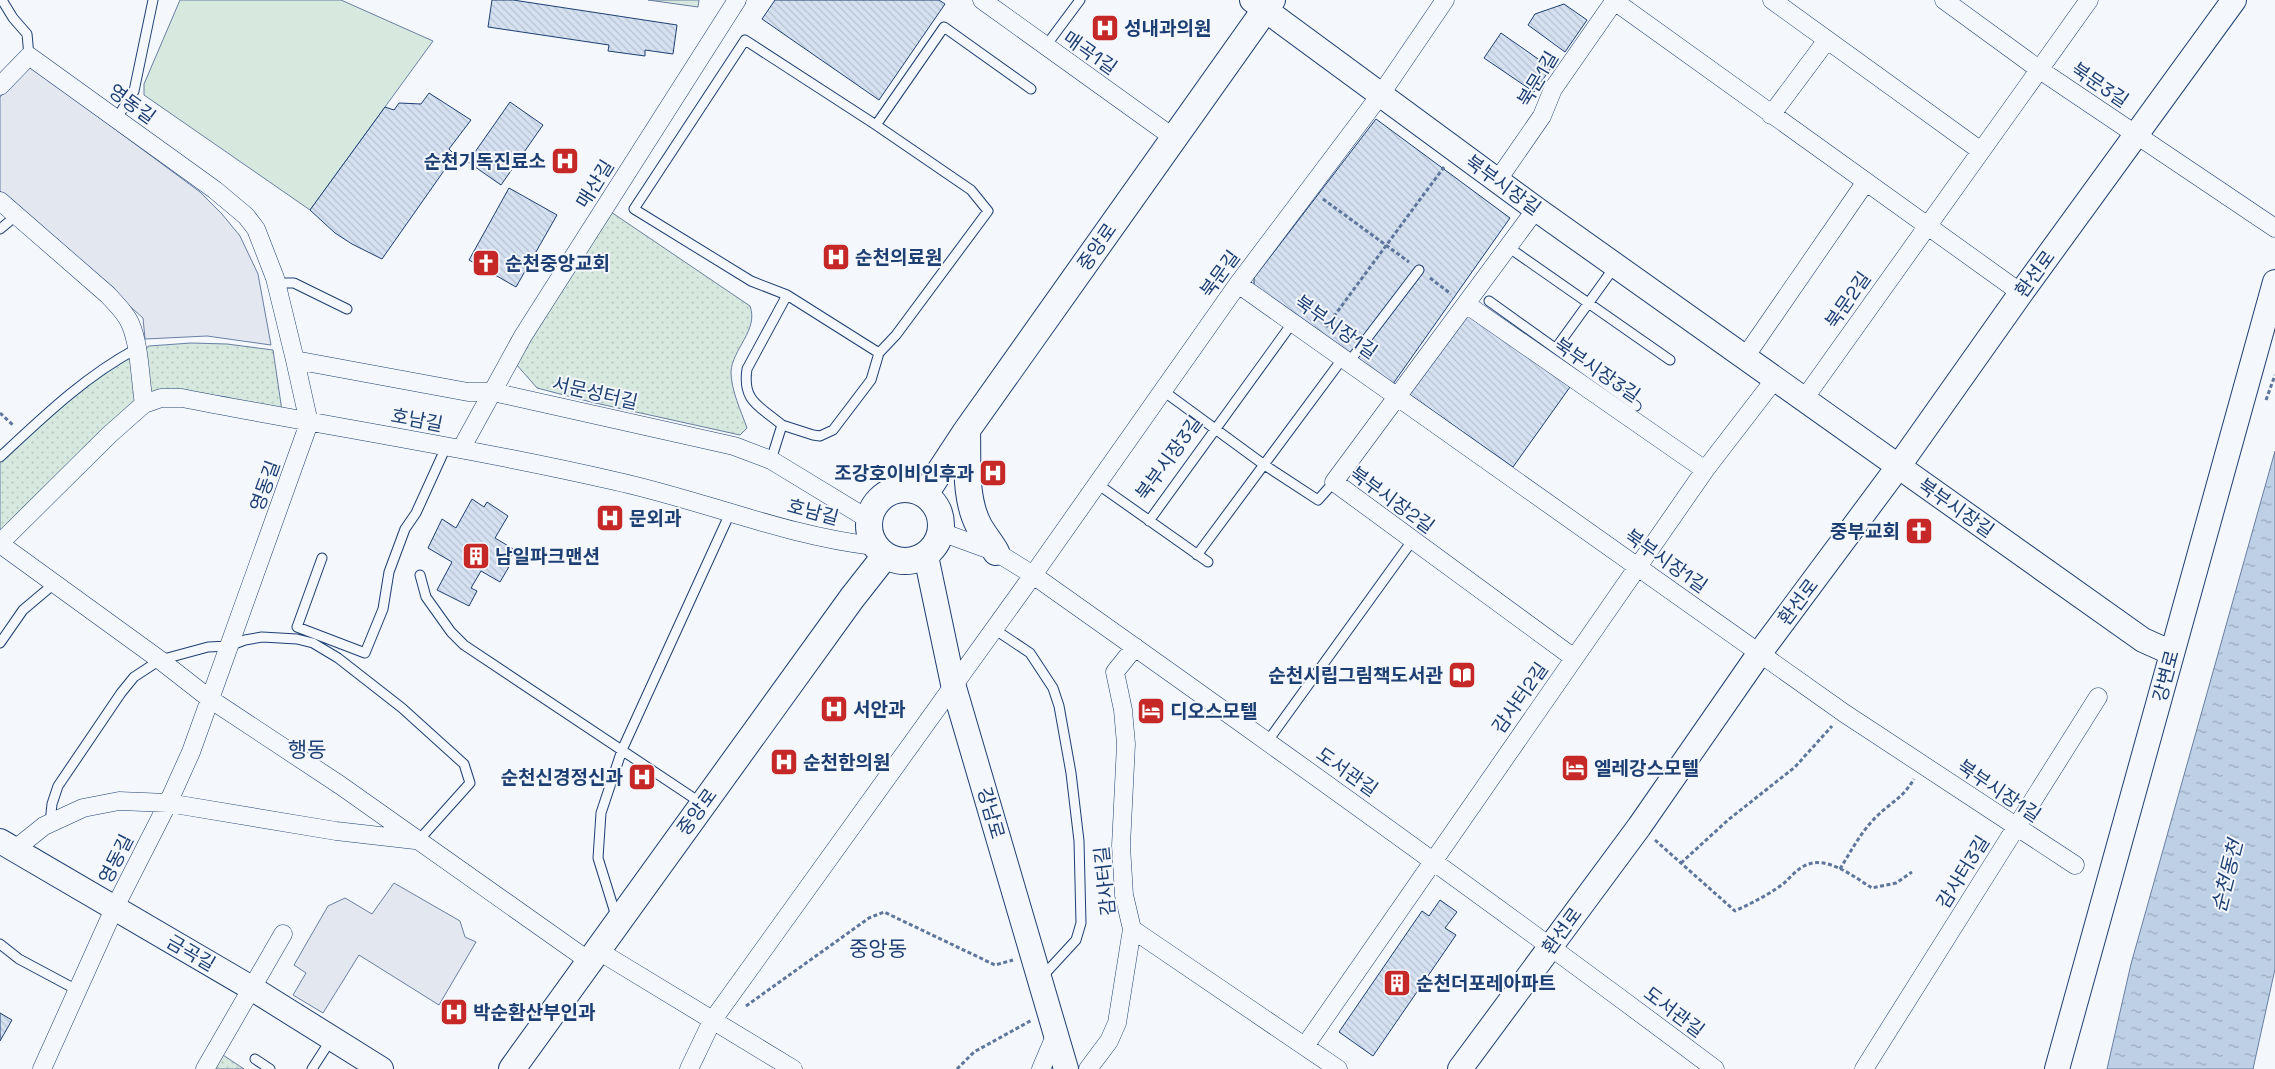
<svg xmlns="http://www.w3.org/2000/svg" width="2275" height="1069" font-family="'Space Grotesk','Noto Sans KR',sans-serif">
<defs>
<pattern id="grass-dots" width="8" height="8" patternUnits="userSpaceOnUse" patternTransform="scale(1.25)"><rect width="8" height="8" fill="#d7e8df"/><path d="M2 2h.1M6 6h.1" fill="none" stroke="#b8c8c3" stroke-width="1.8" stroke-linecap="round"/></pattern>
<pattern id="water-ripples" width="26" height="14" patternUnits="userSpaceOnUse" patternTransform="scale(1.25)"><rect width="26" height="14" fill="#bed0e5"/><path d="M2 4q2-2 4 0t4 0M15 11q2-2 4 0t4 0" fill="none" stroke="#9aaabe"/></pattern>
<pattern id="building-back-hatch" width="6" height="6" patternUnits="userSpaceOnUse" patternTransform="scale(1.25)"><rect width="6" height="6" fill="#d5e0f0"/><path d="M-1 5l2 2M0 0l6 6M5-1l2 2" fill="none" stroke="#b6c1d1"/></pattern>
</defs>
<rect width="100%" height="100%" fill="#f4f7fb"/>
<!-- grass -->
<path fill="url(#grass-dots)" stroke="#687fa3" d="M611,212L750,306C759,330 732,349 731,372C731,390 741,411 747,428L740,435L591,402L537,388L516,364Z
M191,343L227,344L273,350L282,411L163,397L0,531V461L72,395L95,378L149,346Z
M223,1055L244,1069H214Z"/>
<!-- garden -->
<path fill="#d7e8df" stroke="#687fa3" d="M180,0H341L433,41L310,210L144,95V84Z
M648,0H699L698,7Z"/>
<!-- parking -->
<path fill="#e3e8f0" stroke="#687fa3" d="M27,64L200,192L222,214L240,236L258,274L271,345L207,336L145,339L143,318L0,191V97Z
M394,883L460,921L465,937L476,942L439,1005L359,955L323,1013L293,995L306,973L294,965L328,906L345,898L372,914Z"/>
<!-- water -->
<path fill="url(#water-ripples)" stroke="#687fa3" d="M2275,451V969L2253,1069H2107L2131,964Z"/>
<!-- building -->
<path fill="url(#building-back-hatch)" stroke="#1d3f73" d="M492,0H513L677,25L673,54L645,50V56L608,51L609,45L488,27Z
M775,0H939L945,4L879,100L762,19Z
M1564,4L1587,20L1565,52L1528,25L1535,14Z
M1501,33L1551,68L1534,92L1484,58Z
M429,93L471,120L449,149L455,155L382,259L352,244L335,233L310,210L385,107L394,110L399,103L421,104Z
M510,102L543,125L501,185L468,162Z
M1376,119L1510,218L1390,388L1254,287V278Z
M509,188L557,215L516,287L469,260Z
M1467,313L1570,387L1513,467L1409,394Z
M472,499L484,507L487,502L508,516L495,538L515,550L507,563L510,565L500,582L481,571L471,588L477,591L469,606L437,590L452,562L428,548L442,519L456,528Z
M1440,900L1457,912L1445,928L1456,935L1373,1056L1339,1032L1422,911L1429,916Z
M0,1013L12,1020L0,1041Z"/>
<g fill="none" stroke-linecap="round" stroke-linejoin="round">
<!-- lane casing -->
<g stroke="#1d3f73" stroke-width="11">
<path id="lane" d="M2,0L13,18L27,34L29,56
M1045,47L1080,0
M117,118L134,91L153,0
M0,229L17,215
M1508,247L1670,360
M276,283H294L347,309
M787,295L751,281L634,209L745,40L876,125
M1489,301L1636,406
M1556,348L1616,265
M879,353L896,335L988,211L971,190L876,125L944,27L1031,89
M1349,362L1419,270
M1162,390L1263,464L1318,500L1334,482
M0,457C43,417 84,377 136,349
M771,460L782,425L813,435L820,436L833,430L871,380L879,353L787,295L747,369C742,402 760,406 782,425
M1096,483L1208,562
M1149,521L1293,322
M1197,555L1343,358
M322,558L297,627L365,653L383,609L389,572L405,529L416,513L446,447
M420,575L426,597L451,632L464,645L701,803
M994,629L1030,653L1053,688L1059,706L1071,773L1079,841L1081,923L1076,940L1041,978
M0,643L23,610L55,583
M1267,742L1412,541
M50,823L52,804L58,786L121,693L134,677L160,660L208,647L229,646L245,640L262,637L297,639L313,643L338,658L402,708L464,764L470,783L418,841
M616,916L598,858L601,813L622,750L731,511
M0,944L19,959L77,990
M255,1059L270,1069
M312,1069L332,1038"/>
</g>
<!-- street casing -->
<g stroke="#1d3f73" stroke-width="19">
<path id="street" d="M982,0L1174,138
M1613,0L2021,293
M1772,0L1981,151
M1944,0L2040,70L2275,228
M0,86L29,56L215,190L246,216L256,229L275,278L295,360L309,423L191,752L168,803L114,909L42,1069
M1771,115L1827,40
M1497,181L1542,116L1553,89L1615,0
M0,201L108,295C116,304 125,312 130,323C140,345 140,380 144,404
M1536,209L1334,482L1574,658
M1238,284L1844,713L2075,865
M1466,304L1705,470
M1745,357L1865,183
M295,360L468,392H493L734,446L771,460L868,519
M1804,399L2089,0
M461,449L523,336L737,0
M941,532L996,552L1033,575C1262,737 1490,900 1715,1069
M0,543L109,435L144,404L161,398H182C326,426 471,448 615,481C702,500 786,536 874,546
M0,544L160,660L210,699L340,785L589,961
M14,850L44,826L83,808L119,801L168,803L336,831L415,840
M1132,929L1338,1069
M597,950L793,1069
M1305,1046L1705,470L1775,379
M205,1069L283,934
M689,1069L712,1021L1033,575L1238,284L1381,94L1445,0
M1041,1069L1055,1036
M1088,1069L1109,1041L1117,1023L1132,929L1124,895L1121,846L1126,744L1123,710L1115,672L1135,647
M1864,1069L2098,697"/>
</g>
<!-- secondary casing -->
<g stroke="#1d3f73" stroke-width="26">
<path id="secondary" d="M1252,0L1536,209L2143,640L2172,653
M926,556L953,684L1066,1069
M0,841L253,989L381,1069
M1460,1069L1639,827L1759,654L1898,467L2021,293L2234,0
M2057,1069L2275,282"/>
</g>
<!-- primary casing -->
<g stroke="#1d3f73" stroke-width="28">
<path id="primary" d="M967,430C968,460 964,498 979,526C984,535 991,543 996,552
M869 525a36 36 0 1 1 72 0a36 36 0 1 1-72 0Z
M925,494L967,430L1272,0
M512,1069L852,598L885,556"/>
</g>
<!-- path -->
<path stroke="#5e769c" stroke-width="3" stroke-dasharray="4 2.5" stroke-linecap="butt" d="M1323,199L1409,262
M1430,278L1451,294
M1326,327L1444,167
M2266,400L2275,375
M0,413L14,426
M1655,840L1735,911C1752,903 1768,895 1783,884C1790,878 1796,870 1804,866C1826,854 1854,877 1872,888L1896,883L1912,872
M1681,863L1728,820L1795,767L1832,726
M1840,869C1851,851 1861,832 1876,817C1891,802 1902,799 1914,779
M746,1006L869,918L884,912L995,965L1013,960
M957,1069L974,1052L1032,1020"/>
<!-- lane -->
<use href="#lane" stroke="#f4f7fb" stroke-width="9"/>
<!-- street -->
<use href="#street" stroke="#f4f7fb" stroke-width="18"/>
<!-- secondary -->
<use href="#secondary" stroke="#f4f7fb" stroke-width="24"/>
<!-- primary -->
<use href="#primary" stroke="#f4f7fb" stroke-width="26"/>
</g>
<!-- icons -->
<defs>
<g id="hospital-square" transform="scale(1.4375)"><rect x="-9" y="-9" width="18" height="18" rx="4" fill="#c62828" stroke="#f4f7fb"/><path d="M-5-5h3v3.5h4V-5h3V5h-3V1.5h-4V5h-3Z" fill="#fff"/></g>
<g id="church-square" transform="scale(1.4375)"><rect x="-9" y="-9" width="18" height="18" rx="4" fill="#c62828" stroke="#f4f7fb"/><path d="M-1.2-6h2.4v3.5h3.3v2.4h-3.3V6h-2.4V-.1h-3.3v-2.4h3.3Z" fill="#fff"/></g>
<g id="building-square" transform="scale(1.4375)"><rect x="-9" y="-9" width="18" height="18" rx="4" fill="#c62828" stroke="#f4f7fb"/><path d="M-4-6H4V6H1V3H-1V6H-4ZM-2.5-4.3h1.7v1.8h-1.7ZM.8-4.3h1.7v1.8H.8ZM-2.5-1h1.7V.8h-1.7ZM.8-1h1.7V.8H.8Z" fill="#fff"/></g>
<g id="library-square" transform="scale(1.4375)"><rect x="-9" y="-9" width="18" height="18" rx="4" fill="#c62828" stroke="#f4f7fb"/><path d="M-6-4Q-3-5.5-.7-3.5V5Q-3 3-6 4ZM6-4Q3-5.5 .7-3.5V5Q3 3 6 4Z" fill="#fff"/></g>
<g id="hotel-square" transform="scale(1.4375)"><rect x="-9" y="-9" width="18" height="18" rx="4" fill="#c62828" stroke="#f4f7fb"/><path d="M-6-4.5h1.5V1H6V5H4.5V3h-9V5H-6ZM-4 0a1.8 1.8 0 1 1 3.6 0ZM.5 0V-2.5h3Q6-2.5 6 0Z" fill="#fff"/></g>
</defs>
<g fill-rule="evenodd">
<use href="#hospital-square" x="1105" y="28"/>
<use href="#hospital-square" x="565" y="161"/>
<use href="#hospital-square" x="836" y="257"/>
<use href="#church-square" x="486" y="263"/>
<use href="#hospital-square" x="993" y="473"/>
<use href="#hospital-square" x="610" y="518"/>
<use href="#church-square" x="1919" y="531"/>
<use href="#building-square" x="476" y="556"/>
<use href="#library-square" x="1462" y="675"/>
<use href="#hospital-square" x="834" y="709"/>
<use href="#hotel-square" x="1151" y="711"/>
<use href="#hospital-square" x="784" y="762"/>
<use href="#hotel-square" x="1575" y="768"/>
<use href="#hospital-square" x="642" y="777"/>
<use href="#building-square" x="1397" y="983"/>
<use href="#hospital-square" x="454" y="1012"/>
</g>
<g text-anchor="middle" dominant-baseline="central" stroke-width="4" stroke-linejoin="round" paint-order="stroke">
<!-- poi labels -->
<g font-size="19" font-weight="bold" fill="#1d3f73" stroke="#f4f7fb" text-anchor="start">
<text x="1124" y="28">성내과의원</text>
<text x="546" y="161" text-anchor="end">순천기독진료소</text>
<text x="855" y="257">순천의료원</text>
<text x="505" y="263">순천중앙교회</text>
<text x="974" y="473" text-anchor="end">조강호이비인후과</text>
<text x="629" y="518">문외과</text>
<text x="1900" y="531" text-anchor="end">중부교회</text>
<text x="495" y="556">남일파크맨션</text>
<text x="1443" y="675" text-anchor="end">순천시립그림책도서관</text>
<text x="853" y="709">서안과</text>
<text x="1170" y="711">디오스모텔</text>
<text x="803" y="762">순천한의원</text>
<text x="1594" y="768">엘레강스모텔</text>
<text x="623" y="777" text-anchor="end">순천신경정신과</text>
<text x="1416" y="983">순천더포레아파트</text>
<text x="473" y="1012">박순환산부인과</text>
</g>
<!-- street labels -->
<g font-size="19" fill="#1d3f73" stroke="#f4f7fb">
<text transform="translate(1090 53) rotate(35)">매곡1길</text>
<text transform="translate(1538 79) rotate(-59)">북문1길</text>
<text transform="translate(2100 85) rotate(34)">북문3길</text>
<text transform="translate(132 104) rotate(36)">영동길</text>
<text transform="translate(595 184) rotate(-58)">매산길</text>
<text transform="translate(1503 185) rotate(36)">북부시장길</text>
<text transform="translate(1097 247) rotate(-55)">중앙로</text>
<text transform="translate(1220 274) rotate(-54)">북문길</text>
<text transform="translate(2035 274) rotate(-54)">환선로</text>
<text transform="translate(1848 300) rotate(-55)">북문2길</text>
<text transform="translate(1336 327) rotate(35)">북부시장1길</text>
<text transform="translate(1597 370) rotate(34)">북부시장3길</text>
<text transform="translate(595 393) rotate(13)">서문성터길</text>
<text transform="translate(417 420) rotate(11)">호남길</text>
<text transform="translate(1169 458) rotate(-54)">북부시장3길</text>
<text transform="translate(265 486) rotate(-70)">영동길</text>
<text transform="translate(1392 500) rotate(36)">북부시장2길</text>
<text transform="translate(1956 508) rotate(35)">북부시장길</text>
<text transform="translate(813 512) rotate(15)">호남길</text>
<text transform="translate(1666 561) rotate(35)">북부시장1길</text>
<text transform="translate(1798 602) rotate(-53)">환선로</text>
<text transform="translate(2166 676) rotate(-75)">강변로</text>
<text transform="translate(1520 698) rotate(-55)">감사터2길</text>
<text transform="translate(1347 772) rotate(35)">도서관길</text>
<text transform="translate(1999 791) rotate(34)">북부시장1길</text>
<text transform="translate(697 812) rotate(-54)">중앙로</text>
<text transform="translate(991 813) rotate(74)">강남로</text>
<text transform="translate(116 859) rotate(-63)">영동길</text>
<text transform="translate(1963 872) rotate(-58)">감사터3길</text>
<text transform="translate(1105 881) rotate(-96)">감사터길</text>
<text transform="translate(1562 931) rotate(-54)">환선로</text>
<text transform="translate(191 953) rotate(30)">금곡길</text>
<text transform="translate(1674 1012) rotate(37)">도서관길</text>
</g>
<!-- water labels -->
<g font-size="20" font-style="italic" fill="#1d3f73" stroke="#f4f7fb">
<text transform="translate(2227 876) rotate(-76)">순천동천</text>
</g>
<!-- quarter labels -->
<g font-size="21" fill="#1d3f73" stroke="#f4f7fb">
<text x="307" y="749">행동</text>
<text x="878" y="948">중앙동</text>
</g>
</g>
</svg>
